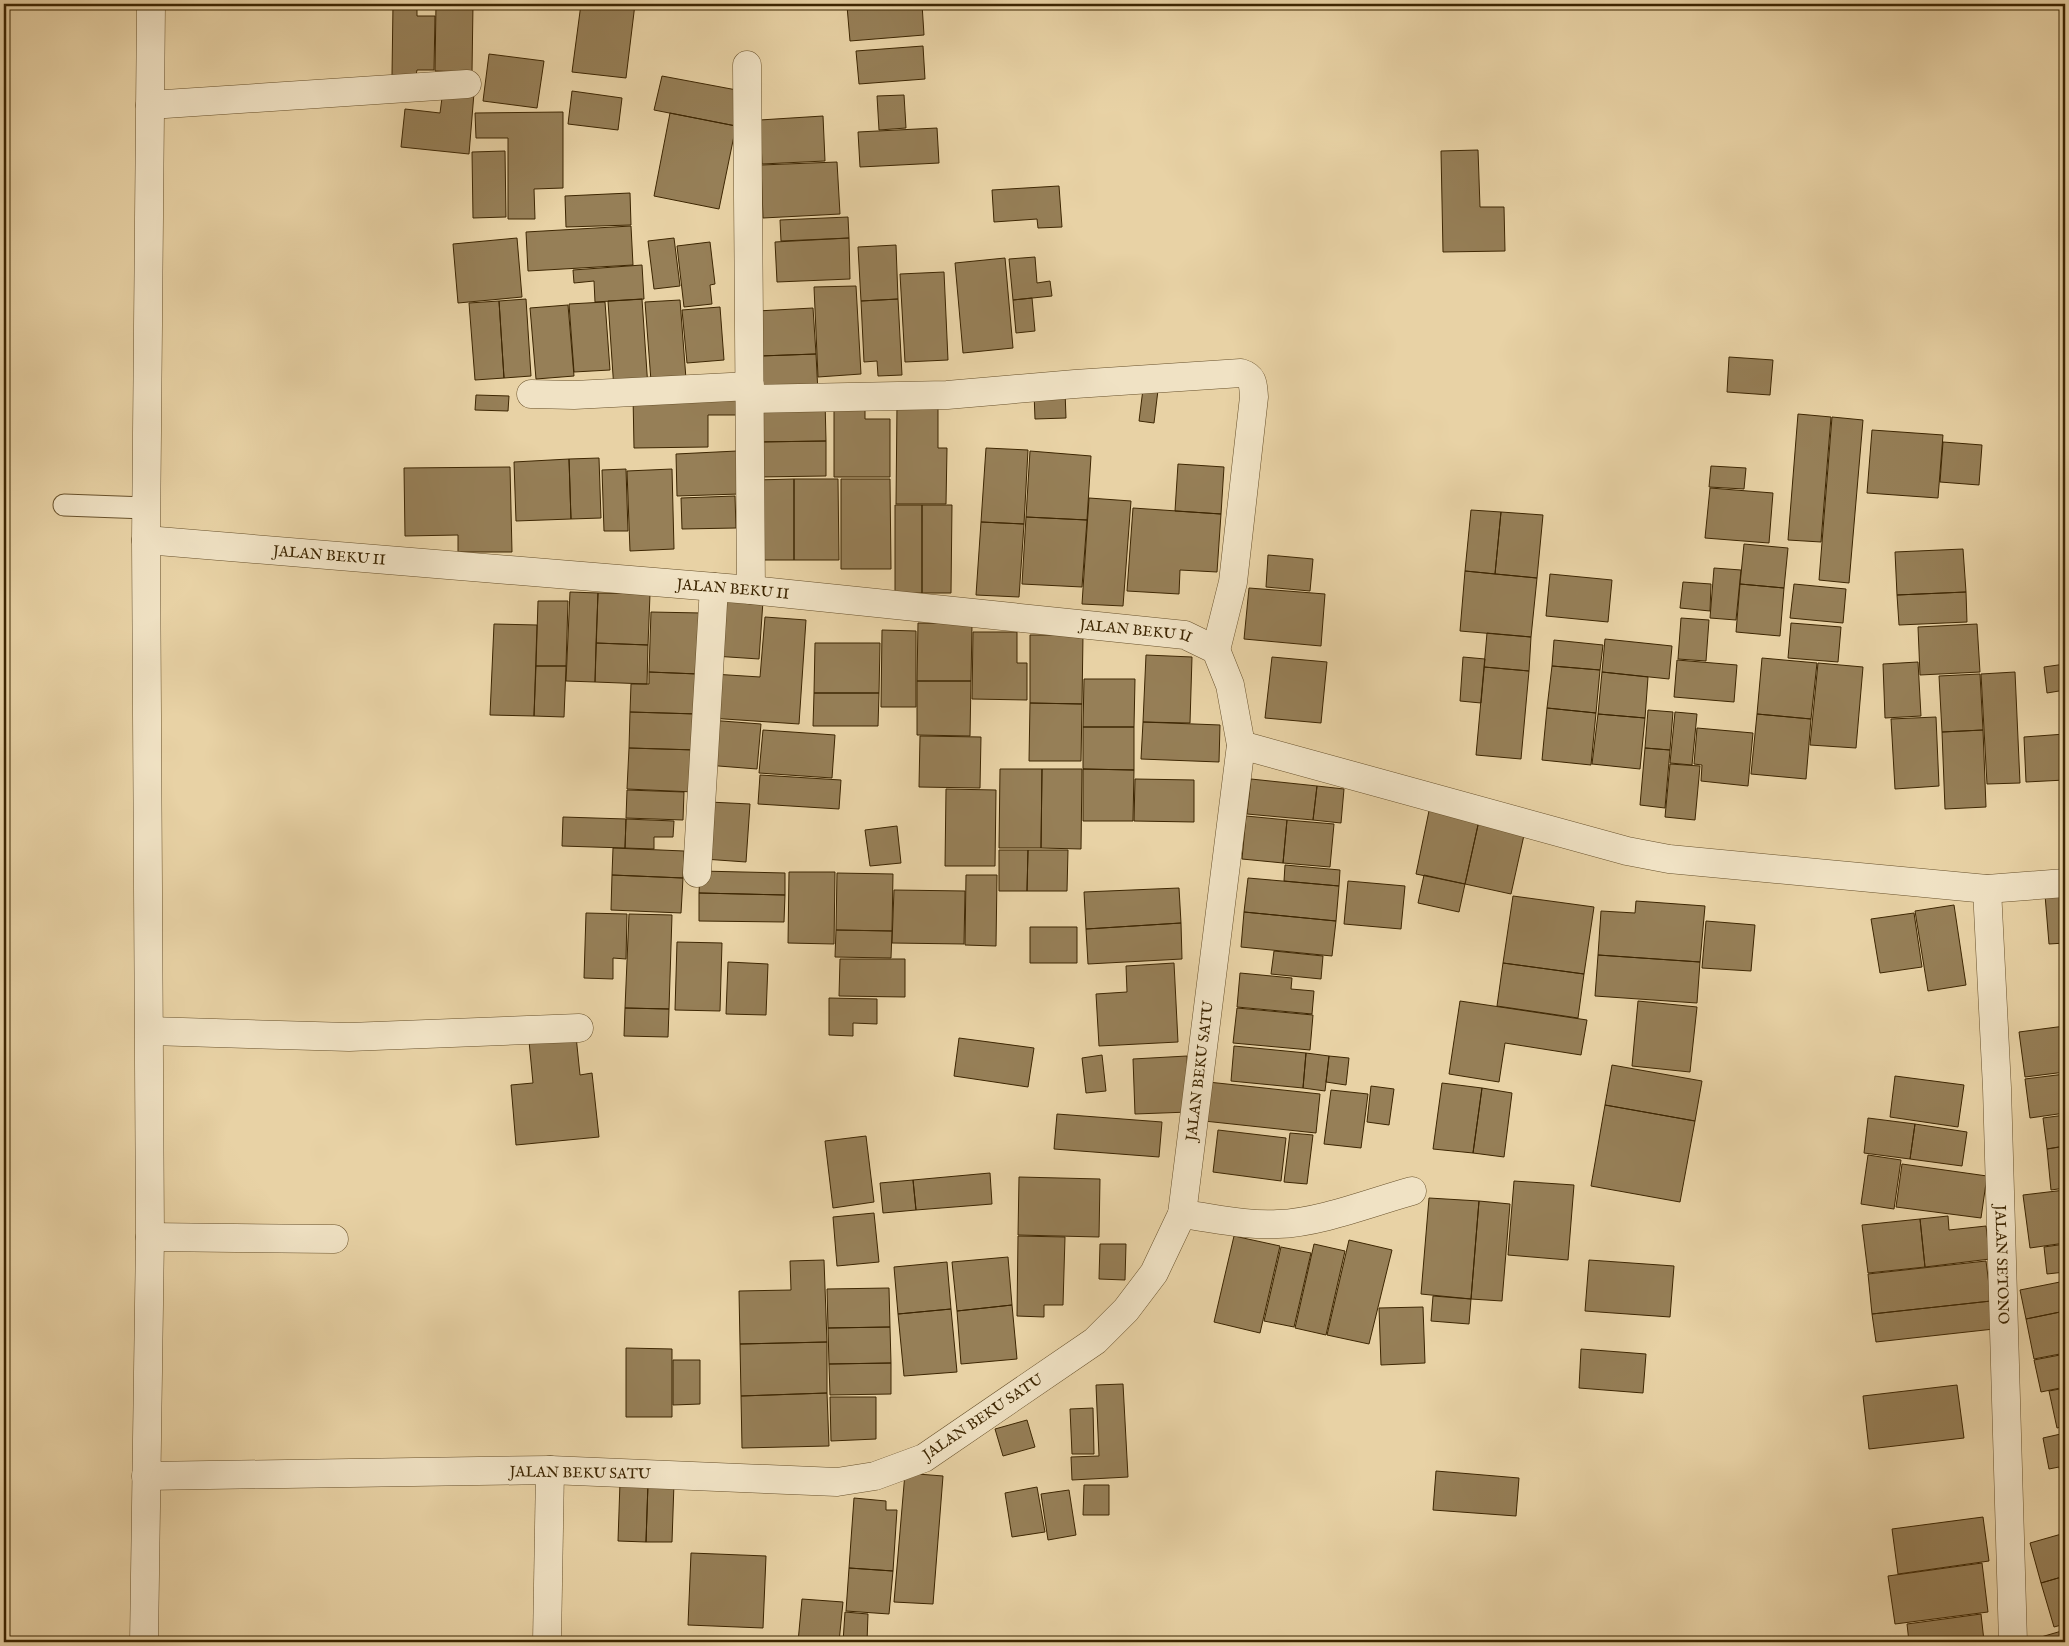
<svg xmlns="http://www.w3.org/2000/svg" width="2069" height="1646" font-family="'IM FELL English',serif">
<rect width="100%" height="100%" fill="#e8d2a5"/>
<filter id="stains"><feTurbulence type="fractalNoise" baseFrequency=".004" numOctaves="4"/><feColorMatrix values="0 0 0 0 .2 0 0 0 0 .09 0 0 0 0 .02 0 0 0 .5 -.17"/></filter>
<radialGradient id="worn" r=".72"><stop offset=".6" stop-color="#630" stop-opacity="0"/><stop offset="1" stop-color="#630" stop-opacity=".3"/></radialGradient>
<!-- building -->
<path fill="#967f57" stroke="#3d2602" d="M393,4H417V16H435L434,70H417L416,75H392Z
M436,4H473L472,72L435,71Z
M581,4H635L626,78L572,72Z
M874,4H922L924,35L850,41L847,6Z
M923,46L925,79L859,84L856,51Z
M489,54L544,61L537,108L483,101Z
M662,76L742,91L736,126L654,110Z
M443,90L474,93L469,154L401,147L405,109L440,113Z
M572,91L622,98L618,130L568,124Z
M904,95L906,128L879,130L877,96Z
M563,112V188L534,189L535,219H508V138H476L475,113Z
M670,113L736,126L719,209L654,196Z
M823,116L825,161L762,164L760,120Z
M937,128L939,163L860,167L858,132Z
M1478,150L1480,207H1504L1505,251L1443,252L1441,151Z
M505,151L506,217L473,218L472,152Z
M837,162L840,214L763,218L761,165Z
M1059,186L1062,227L1038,228L1037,219L994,222L992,190Z
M630,193L631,225L566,227L565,196Z
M848,217L849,238L781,241L780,220Z
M631,226L633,265L528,271L526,232Z
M517,238L522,297L458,303L453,244Z
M674,238L680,286L654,289L648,241Z
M849,238L850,279L777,282L775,242Z
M710,242L715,284L710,285L712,304L684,307L677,246Z
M896,245L898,299L861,301L858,247Z
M1035,257L1037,283L1050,281L1052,296L1013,300L1009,259Z
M1005,258L1013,348L963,353L955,263Z
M642,265L644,299L595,302L594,281L574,283L573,270Z
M944,272L948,360L905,362L900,274Z
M856,286L861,374L818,377L814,287Z
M1032,298L1035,331L1016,333L1013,300Z
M526,299L531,376L504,378L499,301Z
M642,299L648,388L614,390L608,301Z
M898,299L902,375L878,376L877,361L864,362L861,301Z
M680,300L686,379L651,381L645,302Z
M499,301L504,378L475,380L469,303Z
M605,302L610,370L574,372L569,304Z
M568,305L574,376L536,379L530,308Z
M720,307L724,360L687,363L682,310Z
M813,308L816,354L760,356L757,311Z
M816,354L818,393L762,395L760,356Z
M1729,357L1773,360L1770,395L1727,392Z
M1144,381L1159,382L1154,423L1139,421Z
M1065,391L1066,418L1035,419L1034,393Z
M739,392V415H708V447L634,448L633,395Z
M476,395L509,396L508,411L475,410Z
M825,400L826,441L757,442V402Z
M834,401H865V419H890V477H834Z
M897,404H938V448H947L946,504H896Z
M1798,414L1831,417L1821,542L1788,540Z
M1832,417L1863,420L1849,583L1819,580Z
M1872,430L1943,435L1938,498L1867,493Z
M826,441V476L757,477V442Z
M1943,442L1982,445L1979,485L1940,482Z
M986,448L1028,450L1024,524L981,522Z
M737,451L739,494L677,496L676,454Z
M1030,451L1091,456L1087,520L1026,517Z
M599,458L601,518L571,519L569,459Z
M569,459L571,519L516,521L514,462Z
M1178,464L1224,467L1221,514L1175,511Z
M1711,466L1746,468L1744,489L1709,487Z
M510,467L512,552H458V535L405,536L404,468Z
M626,469L628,531H604L602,470Z
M672,469L674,549L630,551L627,471Z
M794,479V560H757L756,480Z
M794,479H838L839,560H794Z
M841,479H890L891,569H841Z
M1710,488L1773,493L1769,543L1705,538Z
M735,496L736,528L682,529L681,498Z
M1089,498L1131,501L1123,606L1082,604Z
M895,505H922V593L895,594Z
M922,505H952L951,593H922Z
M1133,508L1221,514L1217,572L1180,570L1179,594L1127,591Z
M1471,510L1501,512L1495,574L1465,571Z
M1501,512L1543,515L1537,578L1495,574Z
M1026,517L1087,520L1082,587L1022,584Z
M981,522L1024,524L1019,597L976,595Z
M1744,544L1788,548L1784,588L1740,584Z
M1963,549L1966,592L1897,595L1895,552Z
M1268,555L1313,559L1310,591L1266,587Z
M1714,568L1741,570L1736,620L1710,618Z
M1465,571L1537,578L1531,637L1460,631Z
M1550,574L1612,580L1608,622L1546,616Z
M1683,582L1711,584L1710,611L1680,608Z
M1740,584L1784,588L1780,636L1736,632Z
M1794,584L1846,589L1843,623L1790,618Z
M1249,588L1325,594L1321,646L1244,639Z
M570,592L598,593L595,682L566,681Z
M1966,592L1967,622L1899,625L1897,595Z
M598,593L650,594L648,645L596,643Z
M718,598L763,601L759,659L714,656Z
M538,601H568L566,666H536Z
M651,612L701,613L698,674L649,672Z
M765,617L806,620L799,724L710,718L713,674L760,677Z
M1681,618L1709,620L1706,661L1678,659Z
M918,623L972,624L971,681H917Z
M1791,623L1841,627L1838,662L1788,658Z
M494,624L537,625L534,716L490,715Z
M1977,624L1980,672L1920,675L1918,627Z
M882,630L916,631V707H881Z
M973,632H1017V663H1027V700L972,699Z
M1487,633L1531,637L1529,671L1484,667Z
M1030,635H1083L1082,704L1030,703Z
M1605,639L1672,646L1669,679L1602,672Z
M1554,640L1603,645L1600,670L1552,666Z
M596,643L648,645L647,684L595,682Z
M815,643H880L879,693H814Z
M1146,655L1192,657L1190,723L1143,722Z
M1272,657L1327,662L1321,723L1265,718Z
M1463,657L1485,659L1481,703L1460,701Z
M1762,658L1817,663L1811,719L1757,714Z
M1677,660L1737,665L1734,702L1674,697Z
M1918,662L1921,716L1885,718L1883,664Z
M1818,663L1863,667L1856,748L1810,745Z
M2065,664V690L2047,693L2044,667Z
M536,666H566L564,717L534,716Z
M1552,666L1600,670L1596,713L1547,708Z
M1484,667L1529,671L1521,759L1476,755Z
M649,672L698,674L697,714L630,712L631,684H649Z
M1602,672L1648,677L1645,718L1598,714Z
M2015,672L2020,783L1987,784L1981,674Z
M1980,674L1983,730L1942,732L1939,676Z
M1084,679H1135L1134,727H1083Z
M917,681H971L970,736L917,735Z
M814,693H879L878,726H813Z
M1030,703L1082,704L1081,761H1029Z
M1547,708L1596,713L1591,765L1542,760Z
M1648,710L1673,712L1670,750L1645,748Z
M630,712L697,714L696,750L629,748Z
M1675,712L1697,714L1692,765L1670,763Z
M1598,714L1645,718L1640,769L1592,764Z
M1757,714L1811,719L1806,779L1751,774Z
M1936,717L1939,786L1895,789L1891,719Z
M709,720L761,724L757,769L706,765Z
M1143,722L1220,725L1219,762L1141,759Z
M1083,727H1134V770L1083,769Z
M1697,728L1753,733L1748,786L1701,781L1702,765L1694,764Z
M763,730L835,735L832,778L759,773Z
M1983,730L1986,807L1945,809L1942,732Z
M2065,734V780L2026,782L2024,737Z
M920,736L981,737L980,788L919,787Z
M629,748L696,750L694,792L627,789Z
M1645,748L1670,750L1665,808L1640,805Z
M1670,764L1700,766L1695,820L1665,817Z
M1000,769H1042L1041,848H999Z
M1042,769H1082L1081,849L1041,848Z
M1083,769L1134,770L1133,821H1083Z
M760,775L841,780L839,809L758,804Z
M1135,779L1194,780V822L1134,821Z
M1251,779L1317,786L1313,820L1247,814Z
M1317,786L1344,789L1341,823L1313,820Z
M946,789L996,790L995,866H945Z
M627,790L684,792L683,820L626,818Z
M709,802L750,804L746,862L704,859Z
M1430,806L1480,816L1465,884L1416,874Z
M1246,816L1287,820L1283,863L1242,859Z
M1480,816L1526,826L1511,894L1465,884Z
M563,817L626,819L625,848L562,846Z
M626,819L674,821L673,837H654V849L625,848Z
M1287,820L1334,824L1330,867L1283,863Z
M897,826L901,863L870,866L865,830Z
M613,848L684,851L683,878L612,875Z
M999,850H1028L1027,891H999Z
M1028,850H1068L1067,891H1027Z
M1285,865L1340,870L1339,886L1284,881Z
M700,871L785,873V895L699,893Z
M789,872H835L834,944L788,943Z
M837,873L893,874L892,931L836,930Z
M612,875L683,878L681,913L611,910Z
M966,875H997L996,946L965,945Z
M1424,875L1465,884L1459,912L1418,903Z
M1248,878L1339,886L1336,921L1244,912Z
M1348,881L1405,886L1401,929L1344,924Z
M1179,888L1181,923L1086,929L1084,892Z
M894,890L965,891L964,944L892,943Z
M699,893L785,895L784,922L699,921Z
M2065,893V943L2049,944L2045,895Z
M1513,896L1594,907L1584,974L1503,963Z
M1636,901L1705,906L1700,962L1598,955L1601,911L1635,913Z
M1954,905L1966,985L1928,991L1915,911Z
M1244,912L1336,921L1332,956L1241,947Z
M586,913L627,914L626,959L613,958V979L584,978Z
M1914,913L1922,967L1880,973L1871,919Z
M629,914L672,915L669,1009L625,1008Z
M1706,921L1755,925L1751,971L1702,968Z
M1181,923L1182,959L1088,964L1086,929Z
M1030,927H1077V963H1030Z
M836,930L892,931L891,958L835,957Z
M677,942L722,943L720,1011L675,1010Z
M1274,951L1323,956L1321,979L1271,974Z
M1598,955L1700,962L1697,1003L1595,996Z
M840,959H905V997L839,996Z
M728,962L768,964L766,1015L726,1014Z
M1174,963L1178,1042L1099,1046L1096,994L1127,992L1126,966Z
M1503,963L1584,974L1578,1018L1497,1006Z
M1240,973L1292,978L1291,989L1314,991L1312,1014L1237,1007Z
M829,998L877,999V1024L853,1023V1036L829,1035Z
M1460,1001L1587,1020L1581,1055L1505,1043L1499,1082L1449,1074Z
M1638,1001L1697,1007L1690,1072L1632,1066Z
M625,1008L669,1009L668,1037L624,1036Z
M1237,1008L1313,1015L1310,1050L1233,1043Z
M2065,1026V1072L2025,1077L2019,1032Z
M576,1036L580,1075L592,1073L599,1137L516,1145L511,1085L533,1083L529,1041Z
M959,1038L1034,1048L1028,1087L954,1076Z
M1234,1046L1306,1053L1303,1088L1231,1081Z
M1306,1053L1329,1056L1325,1091L1303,1088Z
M1102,1055L1106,1091L1086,1093L1082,1058Z
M1187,1056L1189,1112L1135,1114L1133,1059Z
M1329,1056L1349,1058L1346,1085L1326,1082Z
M1612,1065L1702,1081L1695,1121L1605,1105Z
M2065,1074V1113L2030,1118L2025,1079Z
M1895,1076L1964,1085L1958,1127L1890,1117Z
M1208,1082L1320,1094L1316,1133L1204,1121Z
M1442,1083L1482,1088L1473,1153L1433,1149Z
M1371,1086L1394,1089L1389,1125L1367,1122Z
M1482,1088L1512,1093L1504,1157L1473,1153Z
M1331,1090L1368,1094L1361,1148L1324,1144Z
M1605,1105L1695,1121L1680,1202L1591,1186Z
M1057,1114L1162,1122L1159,1157L1054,1149Z
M2065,1115V1146L2047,1149L2043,1118Z
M1868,1118L1915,1124L1910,1159L1864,1153Z
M1915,1124L1967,1132L1962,1166L1910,1159Z
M1218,1130L1286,1138L1281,1181L1213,1172Z
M1290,1133L1313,1135L1307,1184L1284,1182Z
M866,1136L874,1202L833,1208L825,1141Z
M2065,1146V1188L2051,1190L2047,1149Z
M1868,1155L1901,1160L1894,1209L1861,1204Z
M1902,1164L1987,1176L1981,1218L1896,1207Z
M990,1173L992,1204L916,1210L913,1180Z
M1019,1177L1100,1179L1099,1237L1018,1235Z
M913,1180L916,1210L883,1213L880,1183Z
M1514,1181L1574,1185L1568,1260L1508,1255Z
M2065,1190V1243L2030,1248L2023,1195Z
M1429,1198L1479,1201L1471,1299L1421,1294Z
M1479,1201L1510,1204L1502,1301L1471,1299Z
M874,1213L879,1262L837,1266L833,1217Z
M1948,1216L1949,1230L1986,1226L1990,1259L1925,1267L1920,1219Z
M1920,1219L1925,1267L1868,1273L1862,1225Z
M1018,1236L1065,1237L1063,1305H1044V1317L1017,1316Z
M1234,1236L1280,1246L1260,1333L1214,1322Z
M1349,1240L1392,1250L1369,1344L1327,1335Z
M1100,1244H1126L1125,1280L1099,1279Z
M1314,1244L1345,1251L1326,1335L1295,1328Z
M2065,1244V1272L2047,1274L2044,1247Z
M1281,1247L1311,1253L1294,1327L1264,1321Z
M1008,1257L1012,1305L957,1311L952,1262Z
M824,1260L827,1342L740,1344L739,1291L791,1290L790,1261Z
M1589,1260L1674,1266L1670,1317L1585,1311Z
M1986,1261L1991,1301L1872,1314L1868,1274Z
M947,1262L951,1309L898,1314L894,1267Z
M2065,1281V1311L2026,1319L2020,1290Z
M889,1288L890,1327L828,1328L827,1289Z
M1433,1296L1471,1299L1469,1324L1431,1321Z
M1991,1301L1994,1329L1876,1342L1872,1314Z
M1012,1305L1017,1359L961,1364L957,1311Z
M1423,1307L1425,1363L1381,1365L1379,1308Z
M951,1309L957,1372L904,1376L898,1314Z
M2065,1311V1353L2034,1359L2026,1319Z
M890,1327L891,1363L829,1364L828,1328Z
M827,1342V1393L741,1396L740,1344Z
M626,1348L672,1349V1417H626Z
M1581,1349L1646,1354L1643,1393L1579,1388Z
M2065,1354V1387L2041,1392L2034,1360Z
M673,1360H700V1404L673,1405Z
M891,1363V1394L830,1395L829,1364Z
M1123,1384L1128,1477L1072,1480L1071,1457L1099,1456L1096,1385Z
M1957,1385L1964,1438L1869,1449L1863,1396Z
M2065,1388V1426L2057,1428L2049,1391Z
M827,1393L829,1446L742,1448L741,1396Z
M830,1397H876V1439L831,1441Z
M1093,1408L1094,1454H1072L1070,1409Z
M1027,1420L1035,1447L1003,1456L995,1429Z
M2065,1433V1491H2064L2059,1467L2049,1469L2043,1438Z
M1436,1471L1519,1478L1516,1516L1433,1510Z
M905,1473L943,1476L933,1604L894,1602Z
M620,1482L648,1483L646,1542L618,1541Z
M648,1483H674L672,1542H646Z
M1084,1485H1109V1515H1083Z
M1037,1487L1045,1532L1012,1537L1005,1493Z
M1069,1490L1076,1535L1048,1540L1041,1494Z
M854,1498L886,1501V1510H897L893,1571L849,1568Z
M1983,1517L1989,1561L1898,1574L1892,1529Z
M2065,1533V1576L2041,1583L2030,1543Z
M691,1553L766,1556L763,1628L688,1625Z
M1982,1563L1988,1612L1895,1624L1888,1576Z
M849,1568L893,1571L889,1614L846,1611Z
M2065,1576V1624L2054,1627L2041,1583Z
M802,1599L843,1602L839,1642H798Z
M845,1612L868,1614L867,1642H843Z
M1981,1614L1984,1641L1909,1642L1907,1624Z
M2065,1630V1642H2043L2041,1637Z"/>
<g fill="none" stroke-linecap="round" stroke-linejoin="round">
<!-- lane casing -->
<g stroke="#68512b" stroke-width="23">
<path id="lane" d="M64,505L146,508"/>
</g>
<!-- street casing -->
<g stroke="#68512b" stroke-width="29">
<g id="street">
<path d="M747,65L751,590"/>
<path d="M150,105L467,84"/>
<path d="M531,394L574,395L750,386"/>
<path d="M751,399L947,395L1075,384L1241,373C1254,377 1253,385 1254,397L1233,582L1216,650"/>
<path id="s1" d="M146,540L751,590L1185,635L1216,650L1230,685L1241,745L1182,1214L1154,1273L1126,1310L1095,1341L924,1458L875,1476L837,1482L550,1470L146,1476"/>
<path d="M1241,745L1627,851L1669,859L1987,889L2065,883"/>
<path d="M697,873L714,587"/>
<path id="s2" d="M1987,889L1997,1088L2013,1642"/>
<path d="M150,1031L349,1037L579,1028"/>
<path d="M1182,1214C1214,1218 1246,1226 1278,1224C1319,1223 1372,1202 1412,1191"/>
<path d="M150,1237L334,1239"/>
<path d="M144,1642L150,1237L146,540L151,4"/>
<path d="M547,1642L550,1470"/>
</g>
</g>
<!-- lane -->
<use href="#lane" stroke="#f0e2c4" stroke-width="21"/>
<!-- street -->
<use href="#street" stroke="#f0e2c4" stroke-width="28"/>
</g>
<g text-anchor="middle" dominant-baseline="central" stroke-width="4" stroke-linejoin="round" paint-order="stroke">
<!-- street labels -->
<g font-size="15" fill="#3d2602" stroke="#f0e2c4">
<text stroke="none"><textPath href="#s1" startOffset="184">JALAN BEKU II</textPath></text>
<text stroke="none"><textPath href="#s1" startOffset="589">JALAN BEKU II</textPath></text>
<text stroke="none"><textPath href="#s1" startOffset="994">JALAN BEKU II</textPath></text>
<text transform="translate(1200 1071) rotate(-83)">JALAN BEKU SATU</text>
<text stroke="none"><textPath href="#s2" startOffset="376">JALAN SETONO</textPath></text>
<text transform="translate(983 1417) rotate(-34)">JALAN BEKU SATU</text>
<text transform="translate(580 1473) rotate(1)">JALAN BEKU SATU</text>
</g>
</g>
<!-- margin -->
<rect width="2069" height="1646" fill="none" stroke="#e8d2a5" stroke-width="20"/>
<rect x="5" y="5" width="2059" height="1636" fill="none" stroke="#3d2602" stroke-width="2.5"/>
<rect x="10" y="10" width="2049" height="1626" fill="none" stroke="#3d2602"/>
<rect width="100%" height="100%" filter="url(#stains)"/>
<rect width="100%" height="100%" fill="url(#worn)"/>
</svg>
